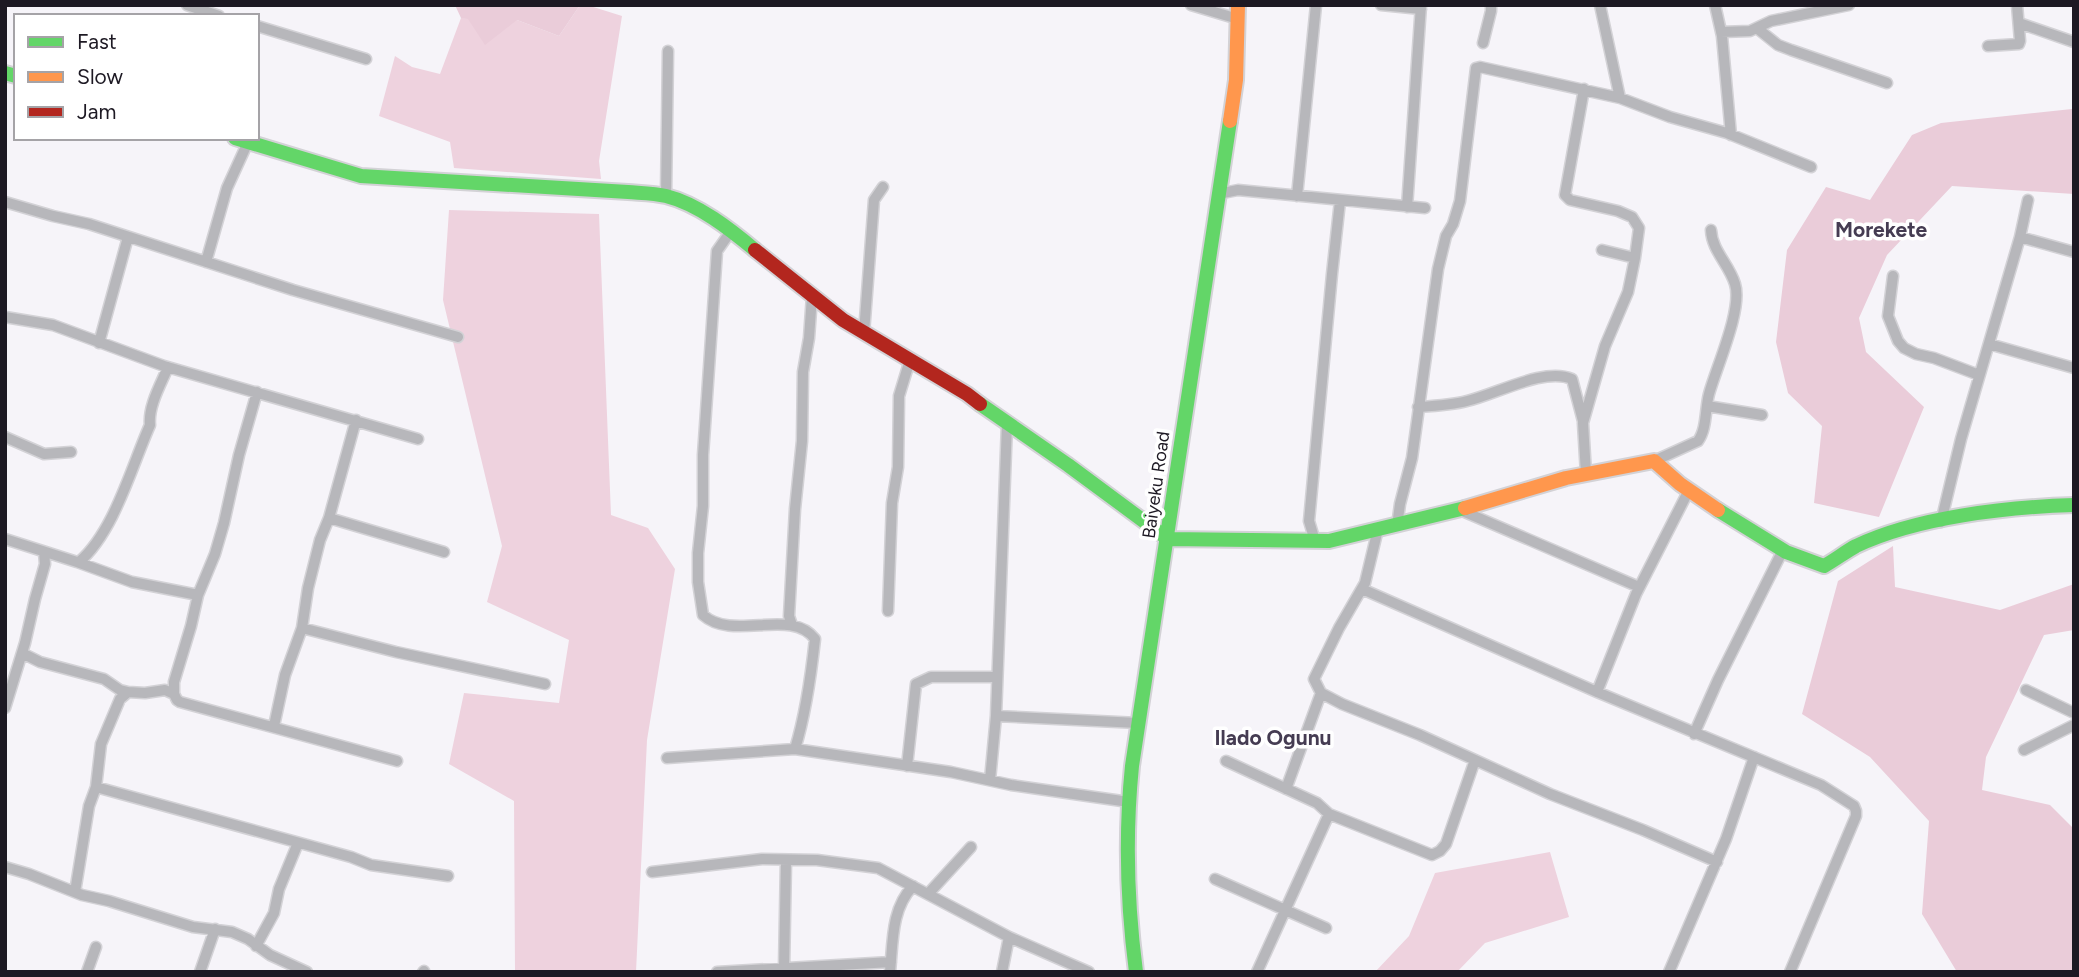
<svg xmlns="http://www.w3.org/2000/svg" width="2079" height="977" font-family="Figtree,sans-serif">
<rect width="100%" height="100%" fill="#f6f4f9"/>
<!-- green -->
<path fill="#eed2de" d="M580,5H587L622,16L599,161L601,179L454,168L450,142L379,116L395,56L412,67L440,74L461,18L517,20L559,36Z
M449,210L599,214L611,515L648,528L675,569L647,740L636,972H515L514,801L449,764L464,693L559,703L569,640L487,602L502,546L443,300Z
M1550,852L1569,917L1485,943L1457,972H1375L1409,936L1435,873Z"/>
<!-- forest -->
<path fill="#eaccd9" d="M455,5H580L559,36L517,20L485,45L468,19L461,18Z
M2072,109H2074V194L1952,186L1887,255L1859,318L1866,352L1924,407L1879,517L1814,503L1822,426L1788,393L1776,342L1787,250L1826,187L1870,200L1912,135L1941,123Z
M1893,546L1895,587L2000,610L2074,584V630L2044,635L1986,757L1982,790L2050,805L2074,829V972H1957L1922,914L1929,821L1870,757L1802,714L1838,581Z"/>
<g fill="none" stroke-linecap="round" stroke-linejoin="round">
<!-- street casing -->
<g stroke="#d3d2d6" stroke-width="13">
<path id="street" d="M187,5L219,16
M1191,5L1238,19
M1381,5L1421,9
M1600,5L1620,98
M1715,5L1722,36L1731,135
M2019,23L2074,42
M257,26L366,59
M1758,29L1778,45L1791,50L1887,83
M1721,32L1750,31L1771,21L1849,5
M1483,43L1491,11V5
M1988,46L2019,44L2020,41L2017,5
M1584,89L1565,195L1570,200L1618,211L1632,217L1639,228L1635,258
M1218,194L1238,190L1425,208
M666,196L668,51
M1297,196L1316,5
M5,202L53,216L89,224L293,290L458,337
M1407,207L1421,5
M731,231L717,251L703,455V506L698,553V582L703,615C733,642 791,607 815,639C811,676 806,713 795,749
M2020,237L2074,252
M206,262L227,188L248,142
M1893,276L1888,316L1898,341L1904,348L1916,354L1934,358L1979,375
M5,317L53,325L164,366L418,439
M864,333L874,200L883,187
M99,343L128,237
M1989,344L2074,368
M1707,406L1762,415
M1418,407C1434,406 1452,405 1467,401C1497,394 1544,367 1572,379L1583,421
M5,437L44,454L71,452
M1654,461L1698,441C1707,429 1705,409 1709,394C1716,368 1743,309 1735,284C1729,264 1712,251 1711,230
M1586,474L1583,423L1605,346L1628,292L1635,258L1602,250
M1460,510L1639,587
M329,518L444,552
M1941,522L1961,439L2020,237L2028,200
M1397,526L1400,504L1412,458L1438,269L1446,236L1453,224L1460,201L1476,68L1480,67L1620,98L1670,117L1727,133L1811,167
M1378,529L1365,583L1339,628L1314,679L1321,693L1342,704L1420,735L1550,794L1643,830L1717,862
M5,539L77,562L132,582L198,595
M1315,541L1309,521L1332,274L1340,201
M79,562C114,532 131,468 150,425C148,406 161,384 168,367
M1362,589L1597,692L1821,785L1854,806L1856,811V816L1790,972
M888,611L892,503L898,467L899,396L910,360
M792,625L789,616L795,509L802,441L803,372L809,338L812,296
M302,628L396,652L545,684
M22,653L40,662L104,679L120,690L128,692L145,693L165,690L174,694L177,700L180,702L397,761
M2026,690L2074,713
M1597,692L1636,594L1689,490
M174,694V682L191,626L198,595L215,554L224,523L239,455L257,392
M5,708L25,643L35,599L45,564L44,552
M996,716L1138,723
M274,726L285,675L302,628L308,588L320,540L329,518L356,420
M1694,734L1718,680L1783,550
M2024,750L2074,725
M667,758L795,749L951,772L1011,785L1129,802
M1226,761L1317,803L1329,814L1432,855L1440,851L1446,844L1475,760
M907,766L916,684L931,677H997
M990,780L996,716L1007,424
M96,787L351,857L371,865L448,876
M1286,789L1321,693
M5,867L29,874L82,895L109,901L193,927L232,932L248,939L270,955L307,972
M652,872L762,859L817,860L878,868L1009,937L1089,972
M1215,879L1326,928
M75,892L89,806L96,787L101,744L120,699L128,692
M928,894L971,847
M256,946L274,913L279,889L298,843
M784,969L786,860
M87,972L96,947
M200,972L215,929
M423,972L424,971
M717,972L891,962
M890,972C893,942 891,909 913,886
M1002,972L1009,937
M1257,972L1329,814
M1669,972L1726,839L1754,757"/>
</g>
<!-- fast casing -->
<g stroke="#d3d2d6" stroke-width="18">
<path id="fast" d="M5,73L16,76
M235,138L361,176L628,192C640,193 654,193 666,196C698,204 730,229 755,250
M980,404L1068,465L1168,539L1329,541L1465,508
M1718,510L1786,552L1824,566C1835,560 1845,552 1856,546C1917,517 2007,507 2074,505
M1136,972C1127,903 1125,835 1132,766L1230,121"/>
</g>
<!-- slow casing -->
<g stroke="#d3d2d6" stroke-width="18">
<path id="slow" d="M1230,121L1236,80L1238,5
M1465,508L1566,478L1654,461L1680,484L1718,510"/>
</g>
<!-- jam casing -->
<g stroke="#d3d2d6" stroke-width="18">
<path id="jam" d="M755,250L843,320L967,394L980,404"/>
</g>
<!-- street -->
<use href="#street" stroke="#b7b7bb" stroke-width="10"/>
<!-- fast -->
<use href="#fast" stroke="#63d668" stroke-width="14"/>
<!-- slow -->
<use href="#slow" stroke="#ff974d" stroke-width="14"/>
<!-- jam -->
<use href="#jam" stroke="#b3261e" stroke-width="14"/>
</g>
<g text-anchor="middle" dominant-baseline="central" stroke-width="7" stroke-linejoin="round" paint-order="stroke">
<!-- street labels -->
<g font-size="18" fill="#1d1923" stroke="#fff">
<text transform="translate(1156 485) rotate(-82)">Baiyeku Road</text>
</g>
<!-- quarter labels -->
<g font-size="21" font-weight="bold" fill="#453c52" stroke="#fff">
<text x="1881" y="229">Morekete</text>
<text x="1273" y="737">Ilado Ogunu</text>
</g>
</g>
<!-- border -->
<rect width="2079" height="977" fill="none" stroke="#1d1923" stroke-width="14"/>
<!-- legend -->
<rect x="14" y="14" width="245" height="126" fill="#ffffff" stroke="#a5a3a7" stroke-width="2"/>
<rect x="28" y="37" width="35" height="10" fill="#63d668" stroke="#a5a3a7" stroke-width="2"/>
<text x="77" y="49" font-size="21" fill="#1d1923">Fast</text>
<rect x="28" y="72" width="35" height="10" fill="#ff974d" stroke="#a5a3a7" stroke-width="2"/>
<text x="77" y="84" font-size="21" fill="#1d1923">Slow</text>
<rect x="28" y="107" width="35" height="10" fill="#b3261e" stroke="#a5a3a7" stroke-width="2"/>
<text x="77" y="119" font-size="21" fill="#1d1923">Jam</text>
</svg>
